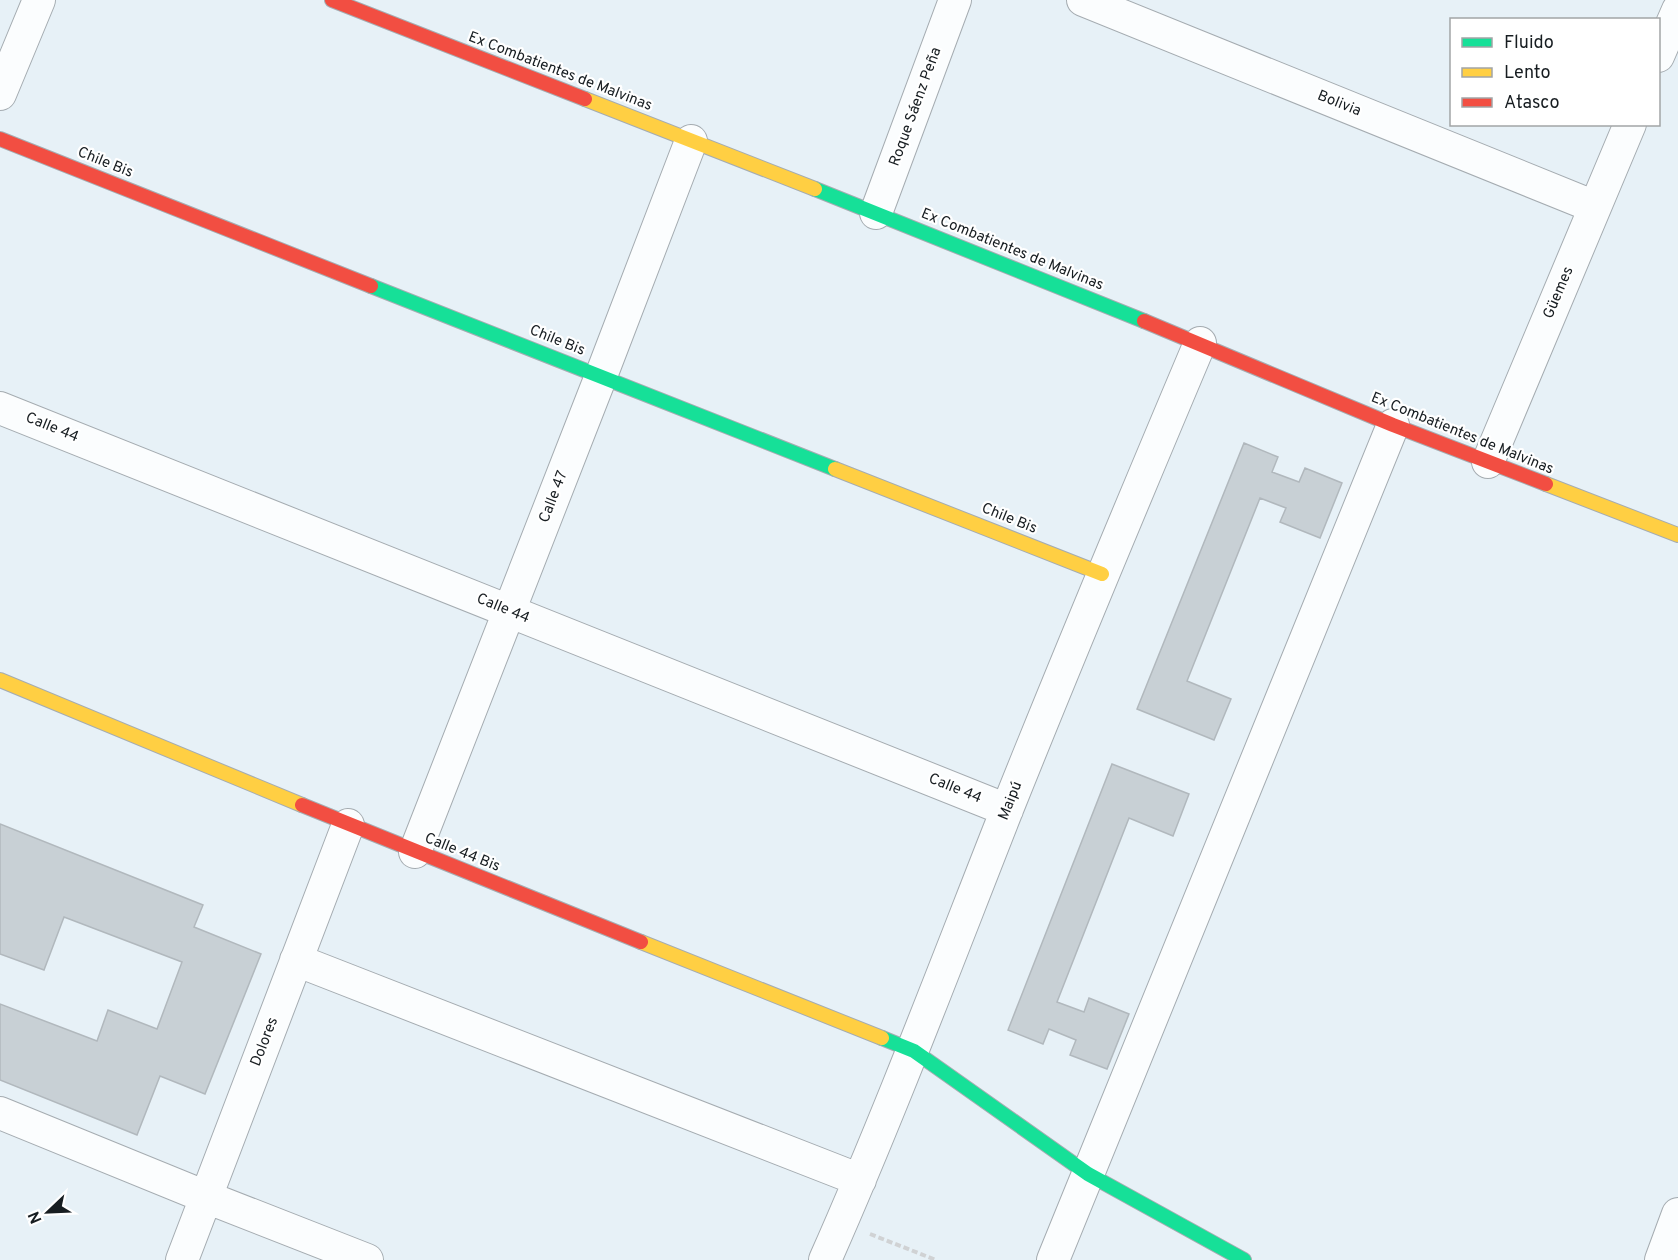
<svg xmlns="http://www.w3.org/2000/svg" width="1678" height="1260" font-family="Overpass,sans-serif">
<rect width="100%" height="100%" fill="#e7f1f7"/>
<!-- building -->
<path fill="#c8d0d5" stroke="#b1b8bd" stroke-width="1.5" d="M1244,443L1278,457L1272,472L1299,482L1305,468L1342,483L1320,538L1280,522L1286,508L1260,498L1187,681L1231,699L1214,740L1137,709Z
M1112,764L1189,794L1173,836L1129,818L1057,1002L1084,1012L1089,998L1129,1014L1107,1069L1070,1055L1076,1040L1049,1029L1043,1044L1008,1030Z
M0,824L203,905L194,927L261,954L205,1094L160,1076L137,1135L0,1080V1004L97,1041L108,1010L157,1029L182,962L64,917L44,970L0,954Z"/>
<g fill="none" stroke-linecap="round" stroke-linejoin="round">
<!-- street casing -->
<g stroke="#a5acb1" stroke-width="34">
<path id="street" d="M1083,0L1595,207
M1658,56L1678,10
M0,94L39,0
M876,213L955,0
M0,408L1007,810
M1488,462L1630,124
M415,852L601,376L691,141
M296,960L860,1180
M0,1113L206,1197L367,1260
M182,1260L348,825
M825,1260C891,1111 948,959 1008,807C1070,652 1135,497 1200,343
M1053,1260L1393,425
M1661,1260L1678,1214"/>
</g>
<!-- fast casing -->
<g stroke="#a5acb1" stroke-width="16">
<path id="fast" d="M815,189L1144,321
M371,286L835,469
M882,1038L914,1051L1088,1174L1244,1260"/>
</g>
<!-- slow casing -->
<g stroke="#a5acb1" stroke-width="16">
<path id="slow" d="M585,99L815,189
M835,469L1102,574
M1546,484L1678,535
M0,680L302,805
M641,942L882,1038"/>
</g>
<!-- jam casing -->
<g stroke="#a5acb1" stroke-width="16">
<path id="jam" d="M332,0L585,99
M0,139L371,286
M1144,321L1393,425L1546,484
M302,805L641,942"/>
</g>
<!-- path -->
<path stroke="#d0d2d4" stroke-width="4" stroke-dasharray="6 3" stroke-linecap="butt" d="M870,1234L936,1260"/>
<!-- street -->
<use href="#street" stroke="#fbfdfe" stroke-width="32"/>
<!-- fast -->
<use href="#fast" stroke="#16e098" stroke-width="14"/>
<!-- slow -->
<use href="#slow" stroke="#ffcf43" stroke-width="14"/>
<!-- jam -->
<use href="#jam" stroke="#f24e42" stroke-width="14"/>
</g>
<g text-anchor="middle" dominant-baseline="central" stroke-width="4.5" stroke-linejoin="round" paint-order="stroke">
<!-- street labels -->
<g font-size="15" fill="#171d21" stroke="#fff">
<text transform="translate(560 72) rotate(21)">Ex Combatientes de Malvinas</text>
<text transform="translate(1339 104) rotate(22)">Bolivia</text>
<text transform="translate(916 107) rotate(-70)">Roque Sáenz Peña</text>
<text transform="translate(105 163) rotate(22)">Chile Bis</text>
<text transform="translate(1012 250) rotate(22)">Ex Combatientes de Malvinas</text>
<text transform="translate(1559 293) rotate(-67)">Güemes</text>
<text transform="translate(557 341) rotate(22)">Chile Bis</text>
<text transform="translate(52 428) rotate(22)">Calle 44</text>
<text transform="translate(1462 434) rotate(22)">Ex Combatientes de Malvinas</text>
<text transform="translate(554 497) rotate(-69)">Calle 47</text>
<text transform="translate(1009 519) rotate(22)">Chile Bis</text>
<text transform="translate(503 609) rotate(22)">Calle 44</text>
<text transform="translate(955 789) rotate(22)">Calle 44</text>
<text transform="translate(1011 801) rotate(-68)">Maipú</text>
<text transform="translate(462 853) rotate(22)">Calle 44 Bis</text>
<text transform="translate(265 1042) rotate(-69)">Dolores</text>
</g>
</g>
<!-- legend -->
<rect x="1450" y="18" width="210" height="108" fill="#ffffff" stroke="#a2a5a6" stroke-width="1.5"/>
<rect x="1462" y="38" width="30" height="9" fill="#16e098" stroke="#a2a5a6" stroke-width="1.5"/>
<text x="1504" y="48" font-size="18" fill="#171d21">Fluido</text>
<rect x="1462" y="68" width="30" height="9" fill="#ffcf43" stroke="#a2a5a6" stroke-width="1.5"/>
<text x="1504" y="78" font-size="18" fill="#171d21">Lento</text>
<rect x="1462" y="98" width="30" height="9" fill="#f24e42" stroke="#a2a5a6" stroke-width="1.5"/>
<text x="1504" y="108" font-size="18" fill="#171d21">Atasco</text>
<!-- north arrow -->
<g transform="translate(48 1212) rotate(247)" stroke="#ffffff" stroke-width="4.5" paint-order="stroke">
<path d="M0-4.5L10 22L0 15L-10 22Z" fill="#171d21"/>
<text y="-9" font-size="16" font-weight="bold" text-anchor="middle" fill="#171d21">N</text>
</g>
</svg>
